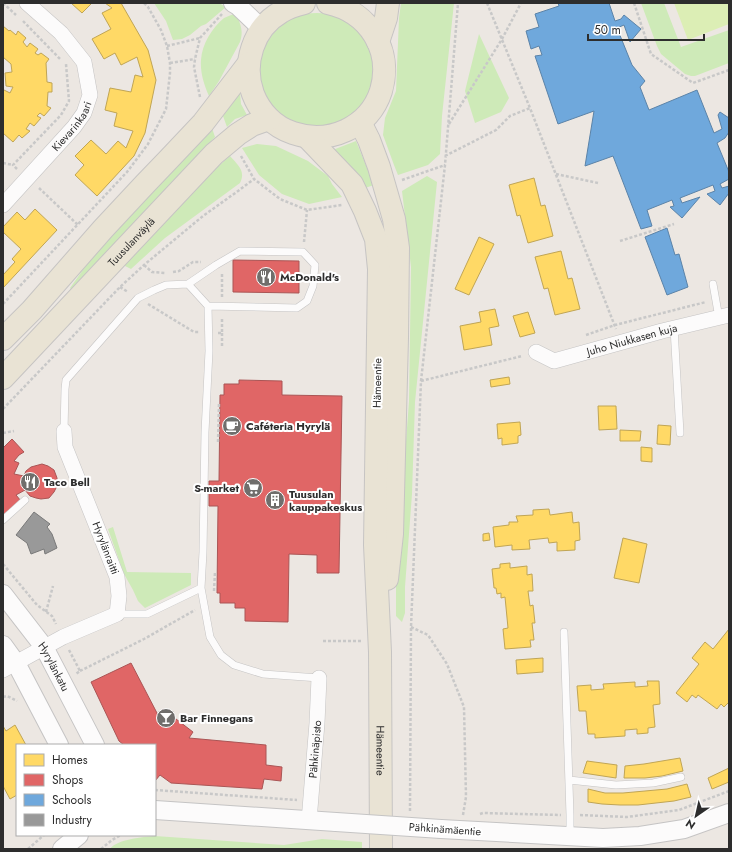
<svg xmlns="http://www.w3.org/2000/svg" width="732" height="852" font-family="Jost,sans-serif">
<rect width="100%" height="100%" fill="#ece7e2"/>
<!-- green -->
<path fill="#ceeab8" d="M154,3H219L226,7L206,24L201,26L190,35L182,39L173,40L166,21Z
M401,3H454L442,116L440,154L428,165L398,175L394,165L383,135L385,118L396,91L399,18Z
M641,3H664L681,47L729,30V63L695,76H691L685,74L661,54L657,46Z
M236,13C240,24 244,30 240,42L219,81L209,96C204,85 200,72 201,60C202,44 212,28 224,18C228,16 232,15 236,13Z
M260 70a57 57 0 1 1 114 0a57 57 0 1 1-114 0Z
M479,34L509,98L501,112L475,123L465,91Z
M240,92L241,104L247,115L235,119L227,127L223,116Z
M212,128L215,137L72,290L70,288L95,253Z
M356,141L374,185L362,189L330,151Z
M257,144L276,146L308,161L328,176L332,184L342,197L309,204L282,194L259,175L242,148Z
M230,156C238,165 246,171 240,183L165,238L131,269L123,265L216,168Z
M427,176L437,182L415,402L412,494L405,587V613L402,622L396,616V577L409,401L411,267L402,191Z
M113,527L127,572L191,573V585L145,608L138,601L133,590L124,574L108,529Z
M155,836L284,845L322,839L362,842V849H110C117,839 143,837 155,836Z"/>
<!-- pitch -->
<path fill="#dceeb5" d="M674,3H729V24L688,40Z"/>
<!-- homes -->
<path fill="#ffd966" stroke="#c0a555" d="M71,3H92L82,13Z
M105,3H121L148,50L156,80L145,133L134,156L97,196L75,175L84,165L75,156L91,140L106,154L118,141L126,148L133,131L114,126L117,113L105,110L110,88L131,92L135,75L143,77L137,57L121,65L115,53L104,59L92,39L111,29L102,13L112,8Z
M3,26L9,31L10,30L16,35L18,31L26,38L23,42L27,47L30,43L38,49L35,53L38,55L41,53L49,59L46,63L47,82L52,83V92H48L47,106L51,108L44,116L40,113L37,116L41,118L34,126L30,123L26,129L30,131L22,138L19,135L13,142L3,133V91L4,90L10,93L13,87L6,86L5,73L12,72L11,64L3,57Z
M534,178L541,206L545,205L553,236L528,243L520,215L517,216L509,185Z
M35,209L57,230L3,288V275L15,262L12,259L21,249L3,232V227L17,212L25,220Z
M479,237L494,244L469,295L455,289Z
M561,251L568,279L572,278L580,309L555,315L548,288L544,289L535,257Z
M495,309L499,326L489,328L492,345L464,350L460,326L481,322L479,312Z
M528,312L535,333L520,337L513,316Z
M509,377L510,384L491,387L490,380Z
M598,406H616L617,429L599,430Z
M520,422L521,435L518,436V443L502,445V438L498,439L497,424Z
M658,425L671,426L670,445L657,444Z
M620,430L641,431L640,441H620Z
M641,447L652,448V462L641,461Z
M549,509L550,515L572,512L573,523L579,522L580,540L575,541V550L557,551V542L549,543L548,538L529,540L530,549L512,550V545L495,547L493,527L509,525V522H518L516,516L533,515V510Z
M489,533L490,540L483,541V534Z
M623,538L647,544L639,583L614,578Z
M510,563V568L527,566V575L532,574L533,591H528L530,606L533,605L535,623H532L534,640H530L531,647L505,649L503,629L508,628L505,597L501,598V593L497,594L496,588H494L492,569L500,568V564Z
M729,629V702L724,707L721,704L717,709L698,695L696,698L692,695L687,702L676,693L699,664L692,658L705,642L713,649Z
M543,658V672L517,674L516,660Z
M647,681H659L660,704L653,705L655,727L648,728V733L637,734V729L625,730V736L595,738V734H588L586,711H579L577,686L591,685V690L604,689L603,684L635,682V687L648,686Z
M15,725L26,745H17V795L10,799L3,786V726L6,731Z
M680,758L683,771L662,776L645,778H624L625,766L644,764Z
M587,761L617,765L616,778L583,773Z
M729,768V782L712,789L708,778Z
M687,784L691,797L674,801L638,805H620L602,804L588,802V789L605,793H623L667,789Z"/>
<!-- shops -->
<path fill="#e06666" stroke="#a55" d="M233,260L299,261V293L233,292Z
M239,380L282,381V395L342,396L339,573H317V555L289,554L288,622L245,621V608H235V603H220V593H217L218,506H209V481H219L220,395H224V384H239Z
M12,439L24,452L19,455L14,461L19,463L14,474L24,476L26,471L31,467L42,464L48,466L54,470L57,478V486L54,492L49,498L41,499L36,498L30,496L25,490L16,495L21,501L3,517V448Z
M131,663L158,715L163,709L193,732L189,738L266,745V765L282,767L281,781L264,779L262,789L171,783L160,775L155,781V745H124L119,741L91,682Z"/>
<!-- schools -->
<path fill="#6fa8dc" stroke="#5b83a8" d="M558,3H609L615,21L621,19L624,15L641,29L630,42L624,25L617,28L632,65L645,81L640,87L649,110L697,90L714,133L722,129L718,115L720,112L729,118V132L725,138L717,143L729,172V179L720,184L722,188L729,186V193L720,205L707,194L715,191L713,185L680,198L682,203L700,197L682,218L670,207L674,206L672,200L647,210L652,226L641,229L613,156L585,166L594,111L558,124L535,56L542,55L539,46L531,49L526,31L539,27L535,14L559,6Z
M667,228L675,255L679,254L688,287L667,295L645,237Z"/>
<!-- industry -->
<path fill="#999" stroke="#797979" d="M34,512L50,524L47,527L52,534L57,548L45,554L44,549L31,554L27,543L16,535Z"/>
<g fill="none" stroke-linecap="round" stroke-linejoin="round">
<!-- service casing -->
<g stroke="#c5c4c4" stroke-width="8">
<path id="service" d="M188,284L216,265L240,251L303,252L315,265L313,286L307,301L297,308L208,306
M713,284L719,318
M674,328L680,433
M64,431L65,389L66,380L138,298L154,290L166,285L188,284L208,306L209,351L205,432L203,552L201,588L210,637L221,655L234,665L263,674L319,678
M3,520L25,500
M117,614H147L201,588
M564,632L570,815V836
M569,780L616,785L653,783L681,777"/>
</g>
<!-- minor casing -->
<g stroke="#c5c4c4" stroke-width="16">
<g id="minor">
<path id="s1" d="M3,205L74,127L84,113L90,95L84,62L61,33L27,3"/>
<path id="s2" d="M536,352L554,361L662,331L729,315"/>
<path d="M3,670L63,637L117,614L119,596L117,577L65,447L64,431"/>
<path id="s3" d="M309,821L317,723L319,678"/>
</g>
</g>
<!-- tertiary casing -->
<g stroke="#c5c4c4" stroke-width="20">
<g id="tertiary">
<path d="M233,3L238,6L262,29"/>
<path id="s4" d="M3,594L44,647L95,745"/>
<path d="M3,645L16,663L59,745"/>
<path d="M155,810L336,822"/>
<path d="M441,829L603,838L640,836L684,829L729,813"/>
<path d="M62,849L79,835"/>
</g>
</g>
<!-- primary casing -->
<g stroke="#c6c4c3" stroke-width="24">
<g id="primary">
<path d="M304,3C296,5 288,7 281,12C253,28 242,64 253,94C260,112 274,127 293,133C329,145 369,128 381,91C393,50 369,12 328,3"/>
<path d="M378,42L386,18L388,3"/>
<path d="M360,122L369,140L379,167L394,219L398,248L397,338L392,534L387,579"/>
<path id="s5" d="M307,137L352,184L365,211L376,239L379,269L375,545L380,652L381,849"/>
<path d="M3,339L32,310L103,229L145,184L168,160L203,123L249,63"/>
<path id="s6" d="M3,378L214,154L238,134L252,125L269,119"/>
</g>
</g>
<!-- path -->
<path stroke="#c8c8c8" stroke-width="2.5" stroke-dasharray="3 2" stroke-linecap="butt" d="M3,3L16,15
M487,3L530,108L616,329
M634,3L651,54L693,83L729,70
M23,21L60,59
M167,46L200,38
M170,63L195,59
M200,97L194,67L195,59L200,38L222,14
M449,124L502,39L521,3
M241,156L254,179
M445,156L496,130L510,116L530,108
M3,163L13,165
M17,169L13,165L61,115L69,101L66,64H65
M556,174L598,183
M402,180L445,165
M39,188L78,225
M620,241L674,224
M304,242L307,210
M144,265L152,272L166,273
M173,272L179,271L193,262H201
M222,274V297
M120,287L128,292
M3,304L127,172L148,144L166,109L170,73V63L167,46L161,30L148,7L144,3
M148,304L194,332H199
M218,333H222V318
M586,335L615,325L706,302
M222,346V333
M421,381L522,356
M3,409L120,287L144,265L203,216L238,191L254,179L280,199L307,210L342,205
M3,433L14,431
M218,442L219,403
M3,564L37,605L52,616L56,624
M214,591L215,572
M46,612L53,586
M411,627L428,635L447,664L464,707L466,797L463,815
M323,641H362
M69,650L80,671L76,674
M80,671L144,639L195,610
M3,697L7,696L17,701
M155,790L297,800
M410,811L411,627L421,381L445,165L458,3
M480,814L483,813L561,815
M580,815L627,817L679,810L729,791
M28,849L44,835
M101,849L112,840L121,835"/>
<!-- service -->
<use href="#service" stroke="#fcfbfb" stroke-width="7"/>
<!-- minor -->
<use href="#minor" stroke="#fcfbfb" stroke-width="15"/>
<!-- tertiary -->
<use href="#tertiary" stroke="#fcfbfb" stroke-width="18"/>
<!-- primary -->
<use href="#primary" stroke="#e9e3d4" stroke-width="22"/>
<!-- tertiary-bridge casing -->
<g stroke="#c5c4c4" stroke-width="20" stroke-linecap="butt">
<path id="tertiary-bridge" d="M336,822L441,829"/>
</g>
<!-- tertiary-bridge -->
<use href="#tertiary-bridge" stroke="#fcfbfb" stroke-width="18"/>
</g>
<!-- icons -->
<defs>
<g id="restaurant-disc" transform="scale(1)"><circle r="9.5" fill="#706e6c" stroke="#fff"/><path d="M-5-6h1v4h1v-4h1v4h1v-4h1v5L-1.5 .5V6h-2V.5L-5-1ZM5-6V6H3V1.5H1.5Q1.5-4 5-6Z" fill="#fff"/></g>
<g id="cafe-disc" transform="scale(1)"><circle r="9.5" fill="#706e6c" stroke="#fff"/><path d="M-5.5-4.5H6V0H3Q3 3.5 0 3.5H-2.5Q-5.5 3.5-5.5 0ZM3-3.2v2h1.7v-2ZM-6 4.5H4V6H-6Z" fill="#fff"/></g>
<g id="supermarket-disc" transform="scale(1)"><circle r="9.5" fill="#706e6c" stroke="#fff"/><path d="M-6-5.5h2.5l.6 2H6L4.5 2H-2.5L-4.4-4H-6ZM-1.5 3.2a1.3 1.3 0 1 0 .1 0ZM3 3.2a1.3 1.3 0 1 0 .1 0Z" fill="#fff"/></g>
<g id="building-disc" transform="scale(1)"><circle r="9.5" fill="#706e6c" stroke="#fff"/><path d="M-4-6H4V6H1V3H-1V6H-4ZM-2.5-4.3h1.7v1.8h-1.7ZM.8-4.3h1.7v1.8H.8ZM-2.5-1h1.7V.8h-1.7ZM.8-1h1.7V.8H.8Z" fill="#fff"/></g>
<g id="bar-disc" transform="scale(1)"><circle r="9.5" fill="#706e6c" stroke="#fff"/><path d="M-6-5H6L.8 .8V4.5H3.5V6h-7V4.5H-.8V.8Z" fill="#fff"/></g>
</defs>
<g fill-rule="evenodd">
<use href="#restaurant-disc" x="266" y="277"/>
<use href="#cafe-disc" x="232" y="426"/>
<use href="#restaurant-disc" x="30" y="482"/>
<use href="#supermarket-disc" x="253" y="488"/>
<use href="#building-disc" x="275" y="500"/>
<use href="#bar-disc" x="166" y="718"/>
</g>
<g text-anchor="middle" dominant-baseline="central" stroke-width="4" stroke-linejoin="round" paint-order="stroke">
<!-- street labels -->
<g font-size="11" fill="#2d2d2d" stroke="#fff">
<text stroke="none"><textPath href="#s1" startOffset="105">Kievarinkaari</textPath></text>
<text stroke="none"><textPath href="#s6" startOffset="187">Tuusulanväylä</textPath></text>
<text stroke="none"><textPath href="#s2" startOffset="101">Juho Niukkasen kuja</textPath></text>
<text transform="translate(377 383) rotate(-89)">Hämeentie</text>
<text transform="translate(106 548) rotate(69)">Hyrylänraitti</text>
<text stroke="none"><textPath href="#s4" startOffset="89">Hyrylänkatu</textPath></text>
<text stroke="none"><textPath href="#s3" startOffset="72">Pähkinäpisto</textPath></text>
<text stroke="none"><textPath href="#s5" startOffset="637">Hämeentie</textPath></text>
<text transform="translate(445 829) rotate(4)">Pähkinämäentie</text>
</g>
<!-- poi labels -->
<g font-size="11" font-weight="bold" fill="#2d2d2d" stroke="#fff" text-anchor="start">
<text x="280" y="277">McDonald's</text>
<text x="246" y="426">Caféteria Hyrylä</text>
<text x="44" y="482">Taco Bell</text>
<text x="239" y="488" text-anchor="end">S-market</text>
<text x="289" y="494">Tuusulan<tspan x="289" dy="13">kauppakeskus</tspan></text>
<text x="180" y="718">Bar Finnegans</text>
</g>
</g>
<!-- border -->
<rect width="732" height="852" fill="none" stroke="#2d2d2d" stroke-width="8"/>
<!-- legend -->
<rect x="16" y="744" width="140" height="92" fill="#ffffff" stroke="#ababab"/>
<rect x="24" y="754" width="20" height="12" fill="#ffd966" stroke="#ababab"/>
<text x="52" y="764" font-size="12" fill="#2d2d2d">Homes</text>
<rect x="24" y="774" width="20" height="12" fill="#e06666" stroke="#ababab"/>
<text x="52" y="784" font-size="12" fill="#2d2d2d">Shops</text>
<rect x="24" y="794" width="20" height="12" fill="#6fa8dc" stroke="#ababab"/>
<text x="52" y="804" font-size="12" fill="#2d2d2d">Schools</text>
<rect x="24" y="814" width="20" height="12" fill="#999999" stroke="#ababab"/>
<text x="52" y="824" font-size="12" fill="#2d2d2d">Industry</text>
<!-- north arrow -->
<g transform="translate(696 816) rotate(214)" stroke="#ffffff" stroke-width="3" paint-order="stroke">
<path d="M0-3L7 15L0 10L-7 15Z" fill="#2d2d2d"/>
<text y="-6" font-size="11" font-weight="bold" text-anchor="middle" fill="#2d2d2d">N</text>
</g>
<!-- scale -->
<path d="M588 34v6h116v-6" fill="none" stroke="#2d2d2d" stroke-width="2"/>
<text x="594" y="34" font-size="12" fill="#2d2d2d" stroke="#ffffff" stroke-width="3" paint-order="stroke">50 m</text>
</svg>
